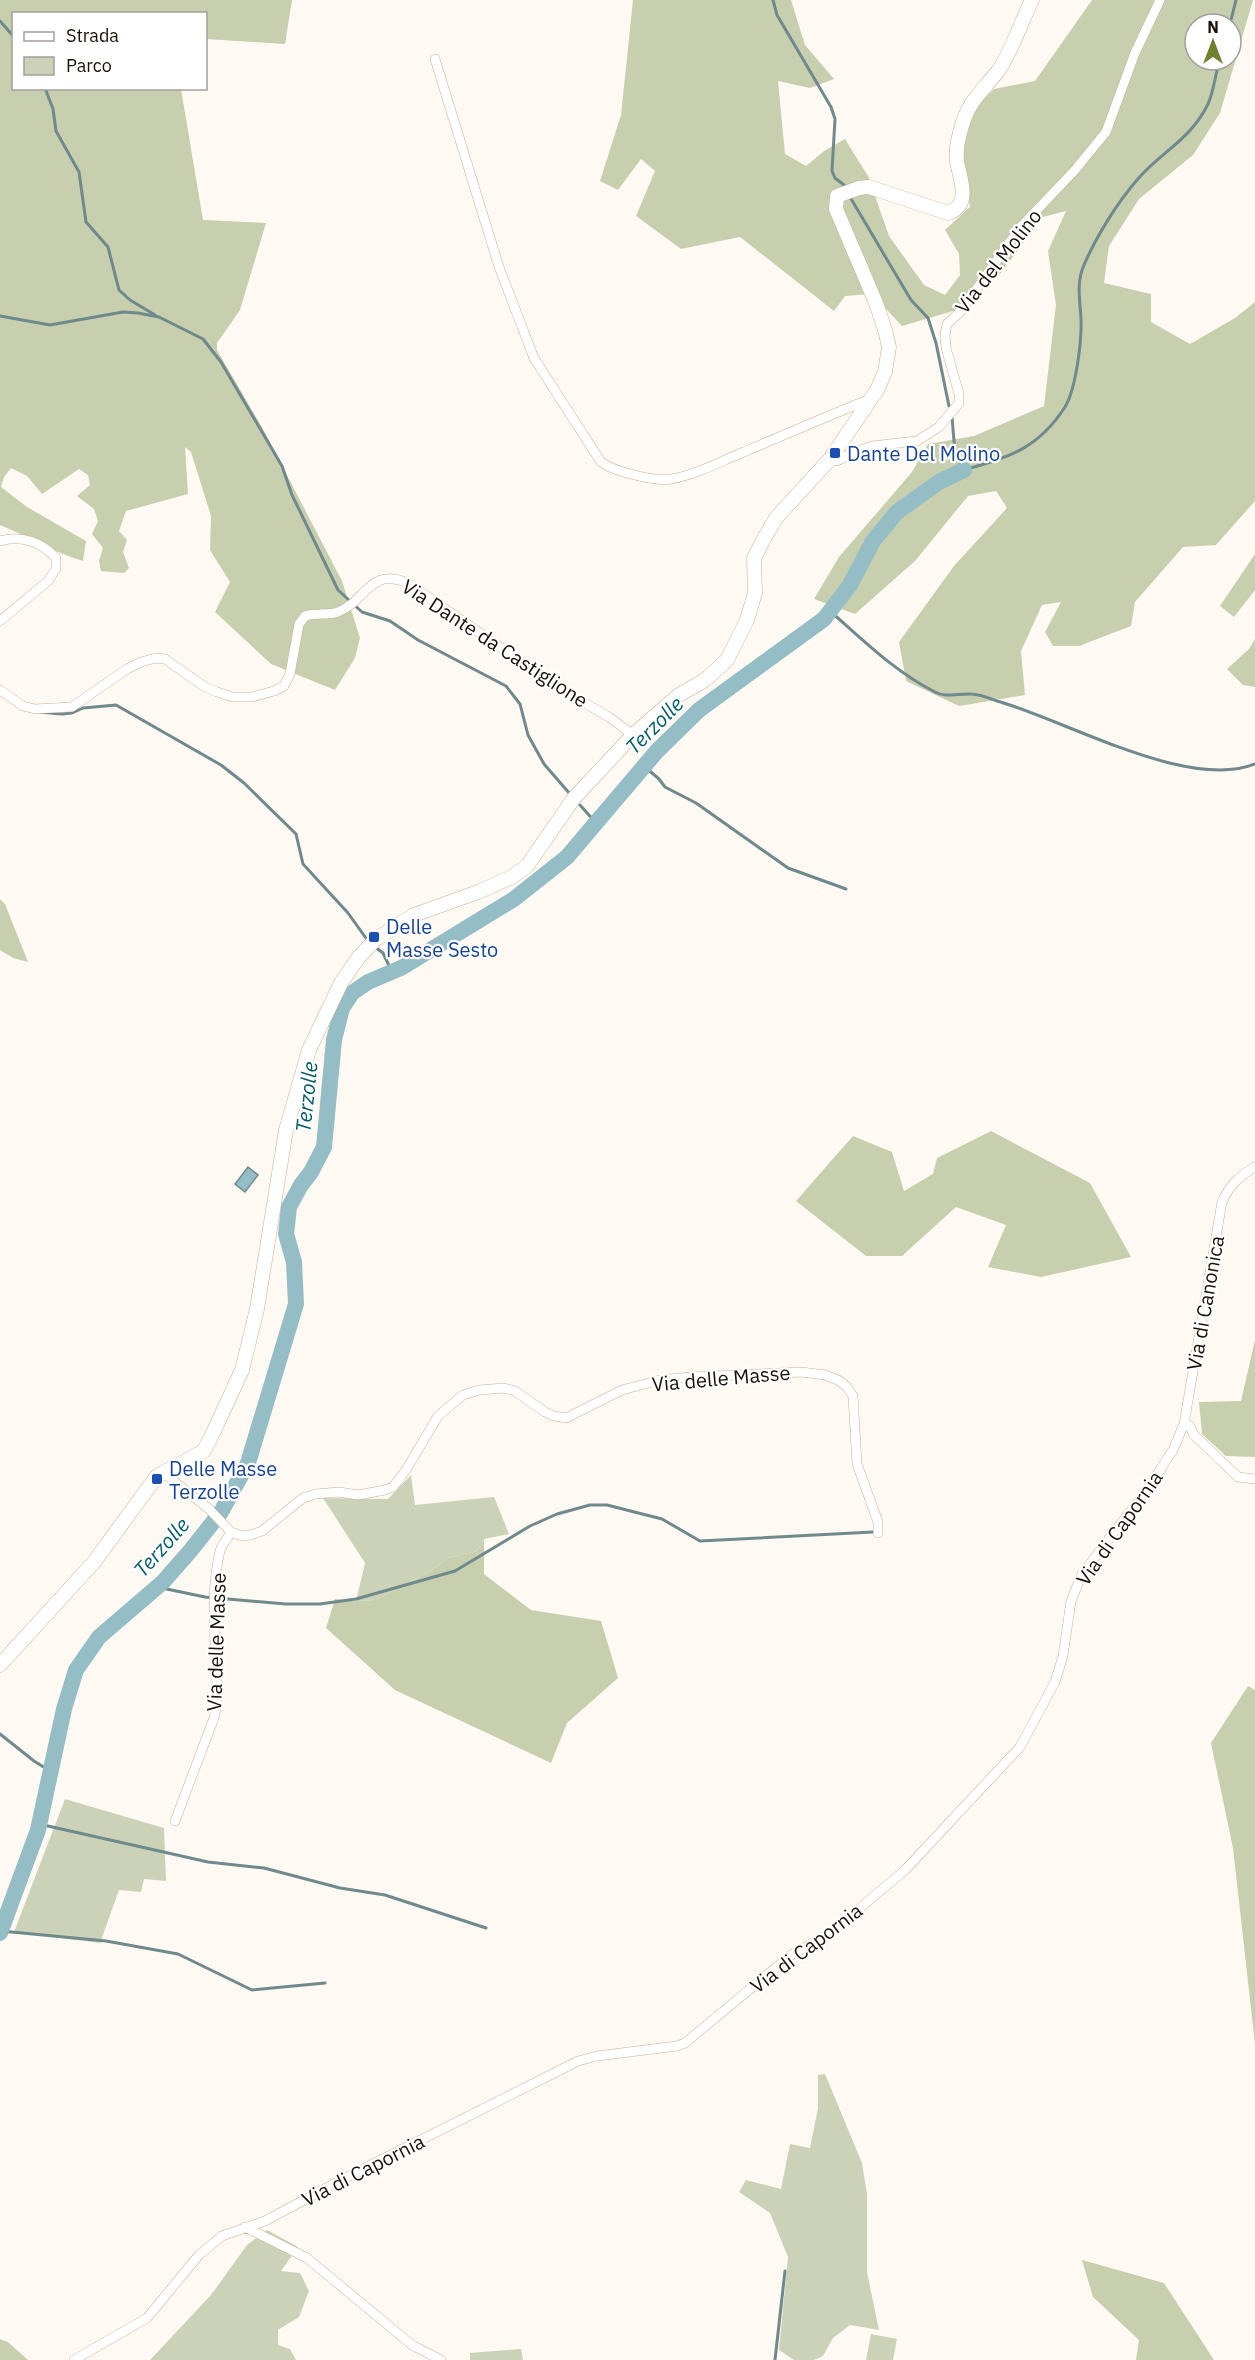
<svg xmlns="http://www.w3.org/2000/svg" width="1255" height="2360" font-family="'IBM Plex Sans',sans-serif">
<rect width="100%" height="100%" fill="#fff9f3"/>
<!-- green -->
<path fill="#ccd2b8" d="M411,1475L415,1505L494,1497L509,1534L484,1539L477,1551L448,1558L435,1568L376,1600L356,1601L365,1563L323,1498L388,1499Z
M65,1799L164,1828L166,1881L144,1879L141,1892L119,1890L100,1943L14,1932Z
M825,2074L862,2163L867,2194V2272L879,2330L850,2325L833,2338L823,2356L814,2360H794L779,2350L788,2257L770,2213L739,2192L746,2180L781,2189L790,2144L810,2148L818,2108V2075Z
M267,2230L298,2247L281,2271L300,2273L309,2291L299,2317L278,2330V2345L290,2349L296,2360H150L211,2295L247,2245Z
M871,2334L897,2339L893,2360H866Z
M521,2349L523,2360H470V2353Z"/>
<!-- forest -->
<path fill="#c8cfae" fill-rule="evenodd" d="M0,0H292L285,44L206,39V14H14V88L181,89L203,220L266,223L240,310L217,343V350L263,429L342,581L360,638L355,658L335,690L271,664L215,612L230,582L210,550L211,516L191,452L185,447L188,494L126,511L119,531L127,540L123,552L129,568L124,573L101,571L99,561L103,548L92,534L98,521L94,509L77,496L90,485L88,475L79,469L42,494L27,476L11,468L4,477L1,487L27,507L86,541L83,561C54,553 28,536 0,525Z
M633,0H791L805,45L834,79L810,88L778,81L785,154L806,166L824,151L845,139L868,176L889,236L924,285L945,295L960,275L959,254L945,230L970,207L961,146L974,108L994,89L1035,81L1092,0H1253L1220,113L1193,155L1139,199L1109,246L1104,283L1151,294V322L1190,344L1235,318L1255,302V501L1216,545L1183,547L1135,602L1131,626L1079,646H1053L1045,632L1061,602L1042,605L1021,651L1025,695L959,706L906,681L899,642L954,566L1007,508L996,491L968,496L915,561L855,614L814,599L839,557L912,472L928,444L974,436L1044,406L1056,305L1048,251L1066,211L1043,217L1000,274L960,309L902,326L872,294L845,296L834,311L740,237L681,249L636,216L655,171L641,159L618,190L600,181L621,115ZM1195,24H1231V60H1195Z
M1255,554V590L1234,617L1220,606Z
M1255,639V687L1243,685L1227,669L1249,649Z
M0,899L5,904L28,962L13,958L0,950Z
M991,1131L1090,1183L1131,1257L1041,1277L988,1267L1006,1225L956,1207L902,1256H866L796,1201L853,1136L892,1152L904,1191L933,1174L937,1158Z
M1255,1340V1457L1226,1456L1202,1434L1199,1402L1241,1401Z
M484,1539V1574L531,1610L601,1621L618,1678L567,1723L551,1763L395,1690L326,1628L335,1599L356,1601L376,1600L435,1568L448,1558L477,1551Z
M1248,1686L1255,1690V2044L1233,1848L1211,1743Z
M1082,2260L1164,2283L1214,2360H1136L1139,2340L1093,2297Z
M0,2339L8,2342L28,2360H0Z"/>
<!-- water -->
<path fill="#94bdc5" stroke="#6f898c" stroke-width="1.5" d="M248,1167L258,1175L245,1192L235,1184Z"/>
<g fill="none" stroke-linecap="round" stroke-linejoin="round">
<!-- stream -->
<path stroke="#6f898c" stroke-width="3" d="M773,0L777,15L831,107L835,119L832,171L835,178L844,185
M0,21L14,37
M1230,24L1236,0
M45,88L53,109L56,131L79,172L86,222L108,247L119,290L130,300L155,315
M850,197L911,300L928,318L936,343L949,406
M0,316L50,325L123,312L138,313L159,317L203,339L221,362L282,466L292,495L338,590L362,612L390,621L418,640L506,686L520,704L528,735L544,764L570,794
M952,417L955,453L964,470C1009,457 1038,449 1065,407C1076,389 1082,340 1081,318C1080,300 1076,283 1084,265C1096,237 1117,203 1137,180C1160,152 1190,141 1208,104C1214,91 1215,74 1220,60
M830,611C863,640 895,672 935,692C945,698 959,693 971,694C979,694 989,698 997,701C1065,720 1188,791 1255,764
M38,712L62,714L72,713L83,708L116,705L221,765L244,783L296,834L303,864L348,913L368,941
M644,766L659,779L665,787L696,803L788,868L846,889
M580,805L596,823
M375,947L383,953L392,972
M157,1587L205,1597L286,1604H320L356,1599L455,1571L530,1526L557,1514L590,1505H607L662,1519L700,1541L873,1532
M0,1734L34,1761L50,1771
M39,1824L208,1862L264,1868L340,1888L385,1895L486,1928
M1,1931L106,1941L178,1954L252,1990L325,1983
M775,2360L785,2271"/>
<!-- river -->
<path stroke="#94bdc5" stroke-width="16" d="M0,1933L38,1830L64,1709L76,1670L99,1637L163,1582L191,1550L221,1512L248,1463L296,1304L294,1262L286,1234L289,1207L301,1185L311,1172L324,1147L334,1040L342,1008L352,993L368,982L401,968L514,899L567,857L657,751L699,710L824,619L850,585L873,541L897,512L939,482L964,470"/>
<!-- street casing -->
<g stroke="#c9af95" stroke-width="10">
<path id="street" d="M435,59L499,267L534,358L601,462C613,471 655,482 671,479C696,475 721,461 744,452C786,434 828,416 870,399
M830,459L837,461L848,455L872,446L917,441L939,427L959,403V394L946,348L945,335L947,324L961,311L1019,229L1075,170L1106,132L1135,53L1160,0
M0,541C21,535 42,542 56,558V569L48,581L0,621
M0,690L23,706L35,709L72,707L127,669L141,662L156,658L165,659L205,687L217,692L232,697H252L274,691L284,686L290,674L299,624L305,616C316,612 327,616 338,612C367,601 368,567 408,583L559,688L609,717L633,735
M1184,1424L1189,1425L1194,1435L1238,1477L1255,1479
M162,1472L209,1509L231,1532L242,1536L250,1535L262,1531L303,1498L315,1494L339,1492L358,1495L385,1490L393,1487L406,1470L438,1416L463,1395L479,1390L504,1388L515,1391L545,1412L554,1416L566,1418L622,1390L660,1380L691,1377L801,1372L825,1375L838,1380L847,1387L853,1396L857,1464L878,1522V1533
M175,1821L214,1718L217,1704C218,1654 208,1601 220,1551C222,1544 228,1538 231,1532
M245,2227L307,2258L412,2345L441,2360
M74,2360L147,2318L199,2255L222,2236L265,2221L343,2179L578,2061L597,2056L677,2046L685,2043L791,1955L829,1934L905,1870L1020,1747L1055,1682L1063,1656L1071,1601L1082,1574L1149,1487L1173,1450L1184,1424L1222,1202C1230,1185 1239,1176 1255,1167"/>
</g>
<!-- secondary casing -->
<g stroke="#c9af95" stroke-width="15">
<path id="secondary" d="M0,1665L94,1562L157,1476L204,1451L213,1433L242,1370L257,1309L286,1130L309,1050L341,983L358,958L376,939L414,915L478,892L512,877L527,866L574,798L633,735L679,695L705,680L727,660L747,620L755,593L754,558L765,537L776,518L830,459L877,390L885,372L889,347L885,330L876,303L836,209L837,196L859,188L869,187L948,213C972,205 960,180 957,161C956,152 957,143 960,133C967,102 979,95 998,71C1009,57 1023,18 1032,0"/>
</g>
<!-- street -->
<use href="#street" stroke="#fff" stroke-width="9"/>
<!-- secondary -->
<use href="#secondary" stroke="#fff" stroke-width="14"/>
</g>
<!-- markers -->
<g fill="#1a4fb4" stroke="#fff" stroke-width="2">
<rect x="829" y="447" width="12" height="12" rx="3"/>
<rect x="368" y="931" width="12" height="12" rx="3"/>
<rect x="151" y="1473" width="12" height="12" rx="3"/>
</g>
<g text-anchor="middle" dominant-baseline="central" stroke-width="4.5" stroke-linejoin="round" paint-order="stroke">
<!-- street labels -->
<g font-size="20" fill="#1a1007" stroke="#fff">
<text transform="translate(998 261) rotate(-52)">Via del Molino</text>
<text transform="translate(495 643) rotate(33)">Via Dante da Castiglione</text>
<text transform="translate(1205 1303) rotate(-80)">Via di Canonica</text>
<text transform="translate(721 1378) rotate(-5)">Via delle Masse</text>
<text transform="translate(1119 1528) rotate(-55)">Via di Capornia</text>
<text transform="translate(216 1642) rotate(-88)">Via delle Masse</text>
<text transform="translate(806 1948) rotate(-37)">Via di Capornia</text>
<text transform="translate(363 2170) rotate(-27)">Via di Capornia</text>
</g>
<!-- transit labels -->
<g font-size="20" fill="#164399" stroke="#fff" text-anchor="start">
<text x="847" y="453">Dante Del Molino</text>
<text x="386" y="926">Delle<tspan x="386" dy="23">Masse Sesto</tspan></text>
<text x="169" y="1468">Delle Masse<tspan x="169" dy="23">Terzolle</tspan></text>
</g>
<!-- water labels -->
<g font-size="21" font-style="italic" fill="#005c68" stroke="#fff">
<text transform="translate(654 725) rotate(-45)">Terzolle</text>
<text transform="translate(306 1097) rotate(-84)">Terzolle</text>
<text transform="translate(161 1547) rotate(-48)">Terzolle</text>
</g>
</g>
<!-- legend -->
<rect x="12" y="12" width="195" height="78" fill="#ffffff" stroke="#a39f9c" stroke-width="1.5"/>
<rect x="24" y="32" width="30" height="9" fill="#ffffff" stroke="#a39f9c" stroke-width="1.5"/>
<text x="66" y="42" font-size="18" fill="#1a1007">Strada</text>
<rect x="24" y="57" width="30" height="18" fill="#ccd2b8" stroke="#a39f9c" stroke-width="1.5"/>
<text x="66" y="72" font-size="18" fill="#1a1007">Parco</text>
<!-- north arrow -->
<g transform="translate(1213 42)"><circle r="28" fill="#ffffff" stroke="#a39f9c" stroke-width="1.5"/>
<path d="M0-4.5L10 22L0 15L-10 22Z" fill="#6f8131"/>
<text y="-9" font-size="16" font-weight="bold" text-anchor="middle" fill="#1a1007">N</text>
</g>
</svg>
